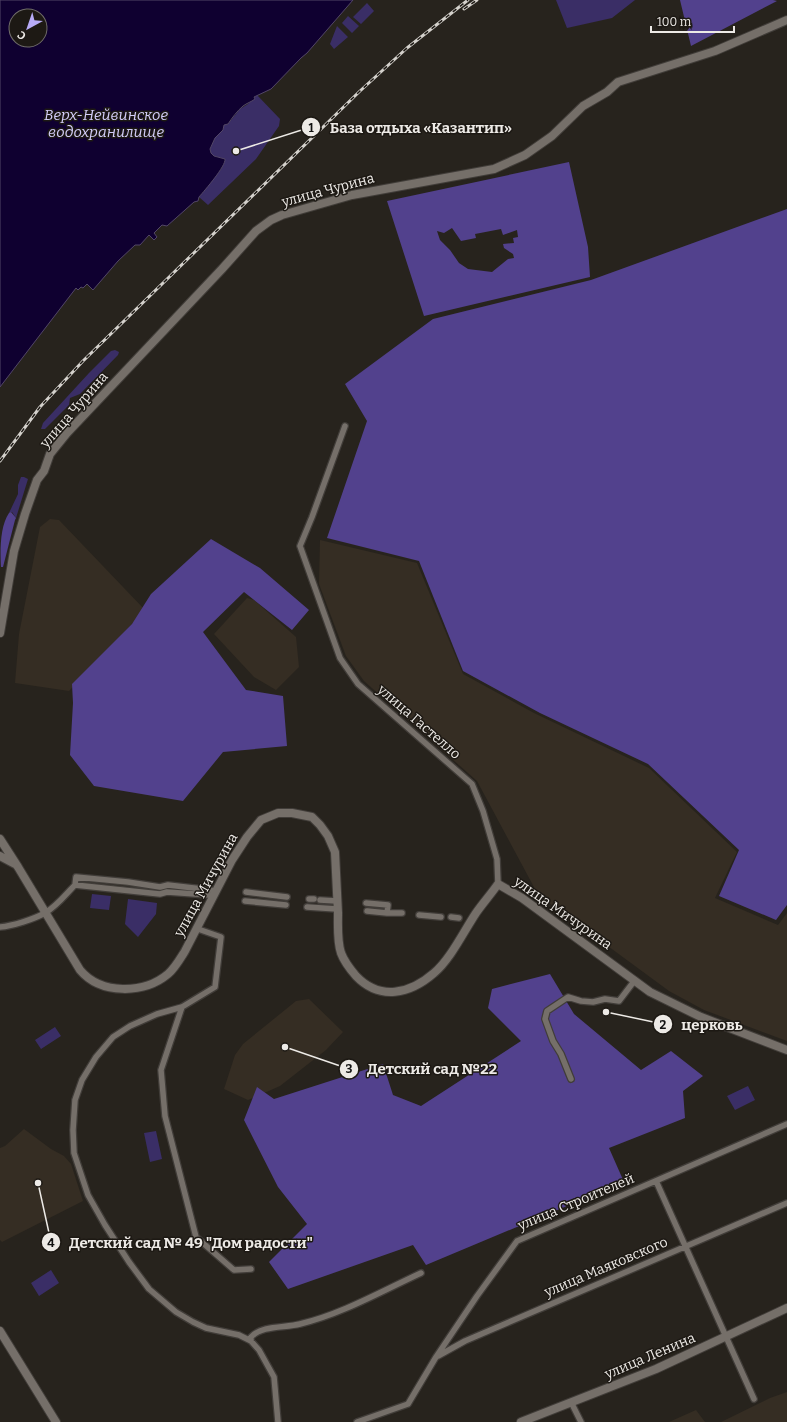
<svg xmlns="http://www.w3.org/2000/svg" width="787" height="1422" font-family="Bitter,serif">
<rect width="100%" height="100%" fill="#27231d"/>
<!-- built -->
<path fill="#352d23" d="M50,519L59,520L145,610L69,691L15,683L19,634L40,527Z
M320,540L417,563L463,674L534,713L649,768L737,852L715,898L778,925L787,913V1041L704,1010L669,991L548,902L535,889L477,781L364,681L346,656L319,584Z
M247,598L254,600L296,637L299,667L276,690L254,677L214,634Z
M309,999L343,1032L326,1050L280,1086L248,1100L224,1089L235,1055L243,1044L296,1001Z
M24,1129L51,1149L64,1156L71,1164L83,1201L2,1242L0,1240V1148L5,1146Z
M787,1392V1422H721L770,1398Z
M696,1410L705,1422H669Z"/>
<!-- green -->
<path fill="#3a2e66" d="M556,0H635L612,18L567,28Z
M367,3L374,11L361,24L353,17Z
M348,16L359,26L352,33L342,23Z
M337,26L348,37L334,49L330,44Z
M257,95L280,119L279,126L256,159L208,205L199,197L222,168L225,159L214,156L211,153L210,149L215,137L222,130L224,125L228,124L240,109L248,104Z
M115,350L119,352L118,355L80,394L70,398L69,405L45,429H41L43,423L89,373L111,351Z
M21,477H24L28,479L16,518L12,512L9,513L18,494V485Z
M92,894L111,896L109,910L90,908Z
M128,899L157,903L156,914L138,937L125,924Z
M55,1027L61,1036L41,1049L35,1040Z
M748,1086L755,1100L735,1110L727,1096Z
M156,1131L162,1159L150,1162L144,1133Z
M51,1270L59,1283L39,1296L31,1283Z"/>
<!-- forest -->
<path fill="#52418d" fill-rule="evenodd" d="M680,0H773L777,1L691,46Z
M569,162L588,247L590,277L424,316L387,201ZM452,228L461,241L476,238L475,234L501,229L503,235L517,230L518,237L513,238L514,243L503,244L504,248L513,254L514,258L508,259L492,272L468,269L459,263L450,250L440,240L437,231L444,233Z
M787,209V905L776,920L719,896L739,850L648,764L540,713L463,671L419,561L327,538L367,421L345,384L433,319L591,280Z
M11,512L16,518L15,520L3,567H1C0,551 0,526 9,513Z
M211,539L260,568L309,610L292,630L244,592L203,632L246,690L283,696L287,746L223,752L183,801L94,786L70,755L73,703L72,684L132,624L151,594Z
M550,974L574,1014L641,1070L671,1051L703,1076L683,1091L685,1118L609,1148L624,1182L426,1265L413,1245L288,1289L269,1262L307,1224L278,1187L244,1120L257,1087L274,1099L383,1064L393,1095L421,1106L521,1041L488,1008L492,989Z"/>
<!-- water -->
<path fill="#0f0030" stroke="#524667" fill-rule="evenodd" d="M0,0H353L307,53L301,58L271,89L254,97L255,99C251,102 247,103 243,106C237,111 232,118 228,124L224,125L223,130L215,138L210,149L211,153L214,156L225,159C226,166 205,190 199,197L198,201L194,202L167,226L162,225L154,233L157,237L154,240L149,235L140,245H135L118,261L93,290L87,284L83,288L81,287L78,290L76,288L0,387ZM16,16H40V40H16Z"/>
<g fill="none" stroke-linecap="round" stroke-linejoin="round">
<!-- street casing -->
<g stroke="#413d39" stroke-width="8">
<path id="street" d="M345,426L312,517L300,546L340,658L358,684L472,784L483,811L497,859L498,884
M246,892L287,897
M209,895L167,892L160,894L75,885L76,877L128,882L160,887L168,885L211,890
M309,899H314
M320,900L337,901
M245,901L286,905
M366,903L388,905L387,913L367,911
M307,907L337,909
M387,913H402
M419,915L441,917
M451,917L459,918
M0,927C13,926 34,919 45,913C57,906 66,894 75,885
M198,929L221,937L215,987L182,1007L157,1014L130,1026L113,1037L96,1057L82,1080L75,1100L73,1130L74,1153L88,1195L105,1225L129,1262L149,1289L176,1312L193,1322L206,1328L239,1335L251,1341L259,1350L274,1377L278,1422
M182,1007L161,1070L165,1116L196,1237L234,1270L251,1269
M571,1079L561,1054L553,1041L545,1019L547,1011L568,997L581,1001L593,1002L605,999L619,1001L635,980
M656,1181L754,1399
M251,1341V1337C262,1325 285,1328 300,1324C342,1314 382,1291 421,1273
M438,1356L465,1341L787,1203
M571,1402L581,1422
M357,1422L408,1404L436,1357L477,1296L517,1241L787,1124"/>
</g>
<!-- secondary casing -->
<g stroke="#413d39" stroke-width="10">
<path id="secondary" d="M0,633L14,551L25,514L37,480L44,471L50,454L67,433L222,269L256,231L271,220L282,215L352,195L494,169L525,155L552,136L583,106L607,92L618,82L715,51L787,20
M0,839L18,867L80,970C101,995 144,994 168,974C175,968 180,959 185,951L232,860L247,837L261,820L278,813H292L312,817L320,825L328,836L335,852C336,873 337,893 338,913C338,926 337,941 341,953C344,961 350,969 356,976C380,1001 410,994 434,973C450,960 464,931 476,913C483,903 491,894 498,884L522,898L650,992L701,1017L787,1050
M0,856L15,864
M0,1331L56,1422
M521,1422L656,1369L787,1308"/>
</g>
<!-- street -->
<use href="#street" stroke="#756f69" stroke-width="5.5"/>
<!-- secondary -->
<use href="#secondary" stroke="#756f69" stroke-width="8"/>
<!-- rail casing -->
<g stroke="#d4d1cc" stroke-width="3">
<path id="rail" d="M464,9L477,0
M0,461L40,407L83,361L360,91L407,48L468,0"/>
</g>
<!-- rail -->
<use href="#rail" stroke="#1d1914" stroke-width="1.5" stroke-dasharray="4.5" stroke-linecap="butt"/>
</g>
<g text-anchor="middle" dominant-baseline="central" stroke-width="3" stroke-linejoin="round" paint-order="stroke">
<!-- street labels -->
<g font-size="14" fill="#edeae6" stroke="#1d1914">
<text transform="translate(328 190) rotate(-15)">улица Чурина</text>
<text transform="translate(74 410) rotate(-49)">улица Чурина</text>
<text transform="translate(419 722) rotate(41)">улица Гастелло</text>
<text transform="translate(206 885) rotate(-61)">улица Мичурина</text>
<text transform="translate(563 913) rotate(35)">улица Мичурина</text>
<text transform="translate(576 1202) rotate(-23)">улица Строителей</text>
<text transform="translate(606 1267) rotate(-23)">улица Маяковского</text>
<text transform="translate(650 1356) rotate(-23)">улица Ленина</text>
</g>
<!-- water labels -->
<g font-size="15" font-style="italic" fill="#d2ccf8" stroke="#1d1914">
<text x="106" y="115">Верх-Нейвинское<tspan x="106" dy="17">водохранилище</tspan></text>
</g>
</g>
<!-- callouts -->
<path fill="none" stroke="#edeae6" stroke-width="1.5" d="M236 151L311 127M606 1012L663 1024M285 1047L349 1069M38 1183L51 1242"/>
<g fill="#edeae6" stroke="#1d1914" stroke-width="1.5">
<circle cx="236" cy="151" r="4"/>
<circle cx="606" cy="1012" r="4"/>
<circle cx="285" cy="1047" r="4"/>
<circle cx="38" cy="1183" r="4"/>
<circle cx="311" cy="127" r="10"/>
<circle cx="663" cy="1024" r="10"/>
<circle cx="349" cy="1069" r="10"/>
<circle cx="51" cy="1242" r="10"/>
</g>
<g font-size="12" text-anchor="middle" font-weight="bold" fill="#111">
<text x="311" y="132">1</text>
<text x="663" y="1029">2</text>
<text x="349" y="1073">3</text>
<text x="51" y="1247">4</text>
</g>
<g font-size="15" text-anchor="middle" font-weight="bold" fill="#edeae6" stroke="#1d1914" stroke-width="3" stroke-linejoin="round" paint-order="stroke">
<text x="421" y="133">База отдыха «Казантип»</text>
<text x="712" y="1030">церковь</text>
<text x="432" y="1074">Детский сад №22</text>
<text x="191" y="1248">Детский сад № 49 "Дом радости"</text>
</g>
<!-- north arrow -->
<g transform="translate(28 28) rotate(220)"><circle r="19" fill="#1d1914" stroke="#706d68"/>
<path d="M0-3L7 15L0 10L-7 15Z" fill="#b7abf7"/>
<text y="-6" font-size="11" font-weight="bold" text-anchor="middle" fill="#edeae6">С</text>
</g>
<!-- scale -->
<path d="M651 26v6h83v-6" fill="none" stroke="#edeae6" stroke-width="2"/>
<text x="657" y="26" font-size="12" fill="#edeae6" stroke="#1d1914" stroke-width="3" paint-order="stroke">100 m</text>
</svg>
